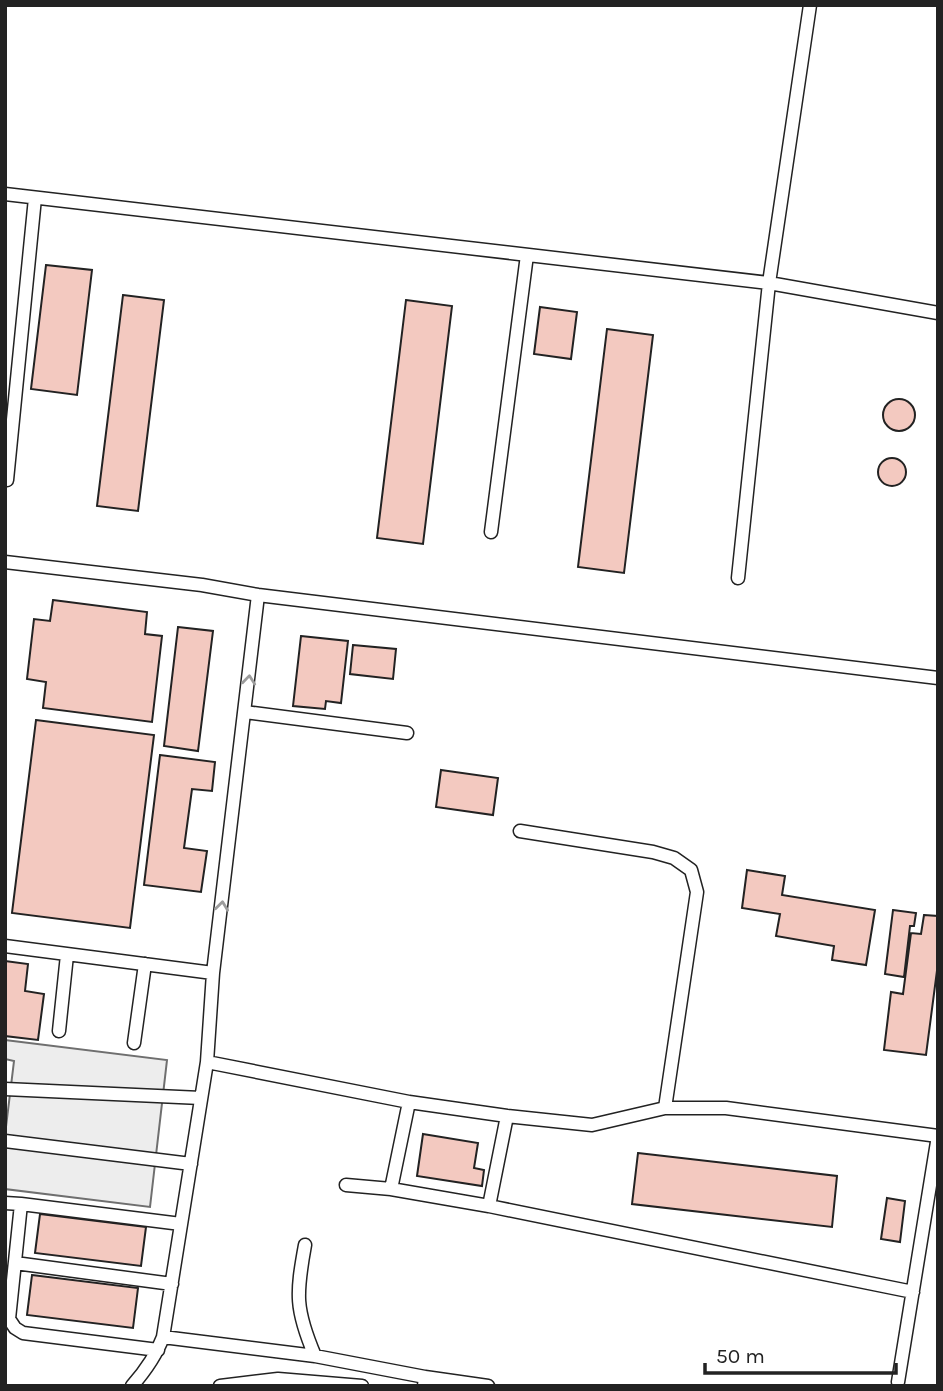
<svg xmlns="http://www.w3.org/2000/svg" width="943" height="1391" font-family="Karla,sans-serif">
<rect width="100%" height="100%" fill="#fff"/>
<!-- parking -->
<path fill="#ededed" stroke="#6f6f6f" stroke-width="2" d="M5,1040L167,1060L150,1207L5,1189V1135L14,1061L5,1059Z"/>
<!-- building -->
<path fill="#f3c9c0" stroke="#222" stroke-width="2" d="M46,265L92,270L77,395L31,389Z
M123,295L164,300L138,511L97,506Z
M406,300L452,306L423,544L377,538Z
M540,307L577,312L571,359L534,354Z
M607,329L653,335L624,573L578,567Z
M883 415a16 16 0 1 1 32 0a16 16 0 1 1-32 0Z
M878 472a14 14 0 1 1 28 0a14 14 0 1 1-28 0Z
M53,600L147,612L145,634L162,636L152,722L43,708L46,682L27,679L34,619L50,621Z
M178,627L213,631L198,751L164,746Z
M301,636L348,641L341,703L326,701L325,709L293,706Z
M353,645L396,649L393,679L350,674Z
M36,720L154,735L130,928L12,913Z
M160,755L215,762L212,791L192,789L184,848L207,851L201,892L144,885Z
M441,770L498,778L493,815L436,807Z
M747,870L785,876L782,895L875,910L866,965L832,960L834,946L776,936L780,914L742,908Z
M893,910L916,913L914,926H910L904,977L885,974Z
M924,915L938,916V963L926,1055L884,1050L891,992L903,994L911,933L921,934Z
M5,961L28,964L25,991L44,994L38,1040L5,1036Z
M423,1134L478,1143L474,1168L484,1170L482,1186L417,1176Z
M638,1153L837,1176L832,1227L632,1204Z
M887,1198L905,1201L900,1242L881,1239Z
M40,1214L146,1227L141,1266L35,1253Z
M32,1275L138,1288L133,1328L27,1315Z"/>
<g fill="none" stroke-linecap="round" stroke-linejoin="round">
<!-- lane casing -->
<g stroke="#222" stroke-width="15">
<path id="lane" d="M5,194L769,283L938,313
M7,480L35,198
M491,532L527,255
M5,562L202,585L258,595L938,678
M738,578L769,283L810,5
M245,712L407,733
M520,831L653,852L674,858L691,870L697,892L665,1108
M5,946L213,973
M59,1031L67,955
M134,1043L145,964
M207,1062L409,1102L507,1116L592,1125L665,1108H726L938,1136
M5,1089L201,1098
M409,1102L391,1189L489,1206L913,1292
M5,1141L191,1164
M346,1185L391,1189
M5,1203L21,1204
M489,1206L507,1116
M305,1245C296,1294 295,1309 315,1356
M15,1263L172,1284
M163,1337L315,1356L425,1377
M158,1350L23,1333L15,1328L9,1319L21,1204L181,1224
M898,1382L938,1136
M132,1386C145,1371 156,1356 163,1337L207,1062L213,973L258,595
M220,1386L278,1379L362,1386
M424,1386L425,1377L488,1386"/>
</g>
<!-- lane -->
<use href="#lane" stroke="#fff" stroke-width="12"/>
</g>
<!-- one-way arrows -->
<defs><path id="oneway-chevron" d="M-2-3.5L2.5 0L-2 3.5" fill="none" stroke-width="1.6" stroke-linecap="round" stroke-linejoin="round" transform="scale(1.75)"/></defs>
<g stroke="#9c9c9c">
<use href="#oneway-chevron" transform="translate(249 680) rotate(-84)"/>
<use href="#oneway-chevron" transform="translate(222 906) rotate(-83)"/>
</g>
<!-- border -->
<rect width="943" height="1391" fill="none" stroke="#222222" stroke-width="14"/>
<!-- scale -->
<path d="M705 1363v10h191v-10" fill="none" stroke="#222222" stroke-width="3.5"/>
<text x="716" y="1363" font-size="21" fill="#222222" stroke="#ffffff" stroke-width="5" paint-order="stroke">50 m</text>
</svg>
